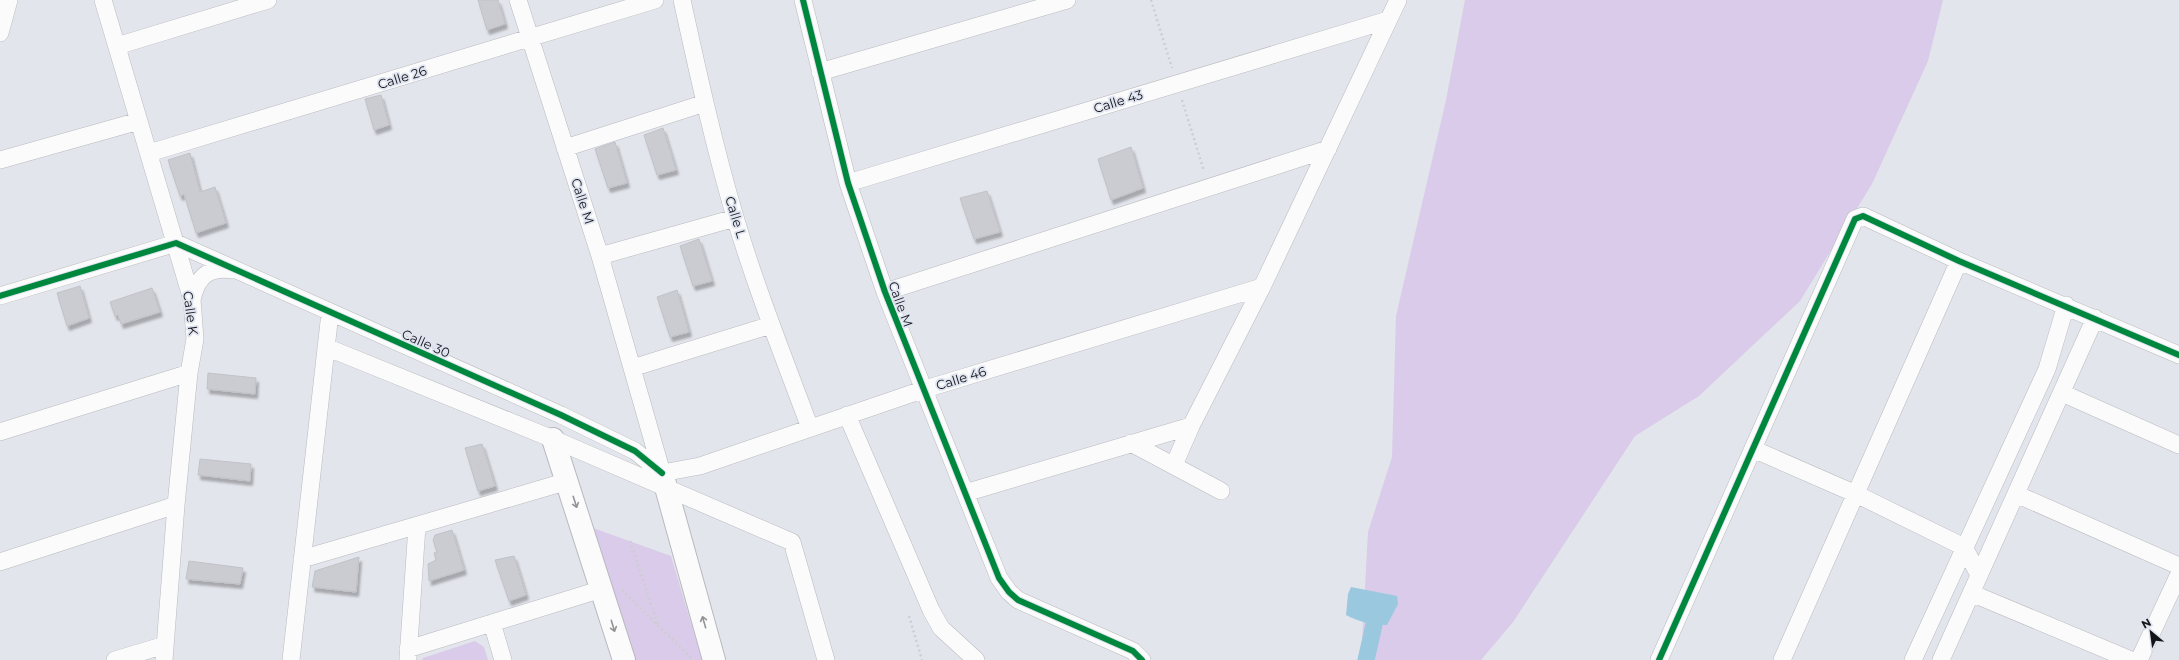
<svg xmlns="http://www.w3.org/2000/svg" width="2179" height="660" font-family="Montserrat,sans-serif">
<defs>
<filter id="shadow"><feDropShadow dx="2.5" dy="4.5" stdDeviation="1" flood-color="#0004"/></filter>
</defs>
<rect width="100%" height="100%" fill="#e3e5ec"/>
<!-- green -->
<path fill="#d9cbe9" d="M1465,0H1943L1928,61L1872,184L1800,301L1699,396L1635,436L1513,622L1481,660H1361L1368,532L1392,457L1396,316L1446,100Z
M593,528L671,556L702,660H634Z
M475,641L484,647L488,660H422L423,658Z"/>
<!-- water -->
<path fill="#9ac8df" d="M1351,587L1397,596L1398,604L1387,625C1373,625 1359,622 1346,615L1348,594Z"/>
<g fill="none" stroke-linecap="round" stroke-linejoin="round">
<!-- canal -->
<path stroke="#9ac8df" stroke-width="17" d="M1366,660L1374,625"/>
</g>
<!-- building -->
<path fill="#cbccd1" stroke="#c1c2c8" filter="url(#shadow)" d="M478,0H498L505,24L487,30Z
M381,95L389,125L374,130L365,99Z
M663,128L676,170L657,175L644,135Z
M615,142L627,183L608,188L595,149Z
M1131,147L1143,188L1111,200L1098,159Z
M190,153L200,192L215,187L226,223L196,233L184,194L180,196L168,160Z
M987,191L1000,232L974,239L960,198Z
M699,239L712,281L693,286L680,246Z
M80,286L89,318L67,326L57,293Z
M152,288L160,312L121,324L118,315L115,316L110,302Z
M677,290L689,332L670,337L657,297Z
M208,373L256,378L255,394L207,389Z
M482,444L495,486L478,491L465,448Z
M200,459L251,464L250,481L198,475Z
M452,530L464,570L429,581L428,564L436,560L434,553L437,552L433,540L435,535Z
M514,556L526,595L509,601L495,560Z
M359,557L356,592L312,587L315,571Z
M189,561L243,568L240,584L186,579Z"/>
<g fill="none" stroke-linecap="round" stroke-linejoin="round">
<!-- street casing -->
<g stroke="#b8babf" stroke-width="18">
<path id="street" d="M103,0L192,300L195,339L189,373L176,505L164,660
M518,0L600,256L662,473
M682,0C698,73 714,146 735,217C756,288 784,358 810,428
M803,0L848,183L885,292L999,578L1009,592L1018,600L1133,651L1142,660
M0,33L9,0
M117,46L268,0
M820,72L1067,0
M565,148L705,103
M149,153L655,0
M0,160L139,121
M848,183L1388,20
M600,256L735,218
M885,292L1328,149
M0,296L176,243L561,415L635,451L662,473
M192,300C197,276 209,266 234,270
M326,347L553,439L792,542L826,660
M632,368L771,325
M2062,393L2179,445
M847,415L931,610L941,628L976,660
M0,432L189,373
M1131,443L1221,491
M1753,449L1856,494L1964,547L1979,575
M1174,465L1191,426L1262,287L1398,0
M662,473L700,466L922,390L1262,287
M965,493L1191,426
M2016,494L2179,566
M302,559L568,481
M0,562L176,505
M1971,593L2131,660
M492,623L503,660
M408,649L602,589
M408,658L417,526
M115,660L165,645
M291,660L330,313
M1659,660L1855,219L1863,216L1959,261L2179,355
M1782,660L1959,261
M1913,660L2047,369L2066,305
M1941,660L2095,318
M2139,660L2179,574"/>
</g>
<!-- secondary casing -->
<g stroke="#b8babf" stroke-width="24">
<path id="secondary" d="M553,439L624,660
M662,473L714,660"/>
</g>
<!-- path -->
<path stroke="#ceced0" stroke-width="2.5" stroke-dasharray="2 3" stroke-linecap="butt" d="M1151,0L1172,68
M1182,100L1204,171
M630,541L658,625
M622,590L693,660
M909,616L922,660"/>
<!-- street -->
<use href="#street" stroke="#fbfbfc" stroke-width="17"/>
<!-- secondary -->
<use href="#secondary" stroke="#fbfbfc" stroke-width="22"/>
<!-- cycleway casing -->
<g stroke="#dfe4f0" stroke-width="8">
<path id="cycleway" d="M803,0L848,183L885,292L999,578L1009,592L1018,600L1133,651L1142,660
M0,296L176,243L561,415L635,451L662,473
M1659,660L1855,219L1863,216L1959,261L2179,355"/>
</g>
<!-- cycleway -->
<use href="#cycleway" stroke="#00873e" stroke-width="6"/>
</g>
<!-- one-way arrows -->
<defs><path id="oneway-shaft" d="M-6 0H5M1.5-3L5.5 0L1.5 3" fill="none" stroke-width="1.6" stroke-linecap="round" stroke-linejoin="round"/></defs>
<g stroke="#939496">
<use href="#oneway-shaft" transform="translate(575 502) rotate(72)"/>
<use href="#oneway-shaft" transform="translate(704 622) rotate(-106)"/>
<use href="#oneway-shaft" transform="translate(613 626) rotate(73)"/>
</g>
<g text-anchor="middle" dominant-baseline="central" stroke-width="3.5" stroke-linejoin="round" paint-order="stroke">
<!-- street labels -->
<g font-size="13" fill="#131519" stroke="#dfe4f0">
<text transform="translate(402 77) rotate(-17)">Calle 26</text>
<text transform="translate(1118 101) rotate(-17)">Calle 43</text>
<text transform="translate(583 201) rotate(72)">Calle M</text>
<text transform="translate(736 217) rotate(73)">Calle L</text>
<text transform="translate(901 304) rotate(70)">Calle M</text>
<text transform="translate(191 313) rotate(82)">Calle K</text>
<text transform="translate(426 343) rotate(24)">Calle 30</text>
<text transform="translate(961 378) rotate(-17)">Calle 46</text>
</g>
</g>
<!-- north arrow -->
<g transform="translate(2151 632) rotate(331)" stroke="#dfe4f0" stroke-width="3" paint-order="stroke">
<path d="M0-3L7 15L0 10L-7 15Z" fill="#131519"/>
<text y="-6" font-size="11" font-weight="bold" text-anchor="middle" fill="#131519">N</text>
</g>
</svg>
